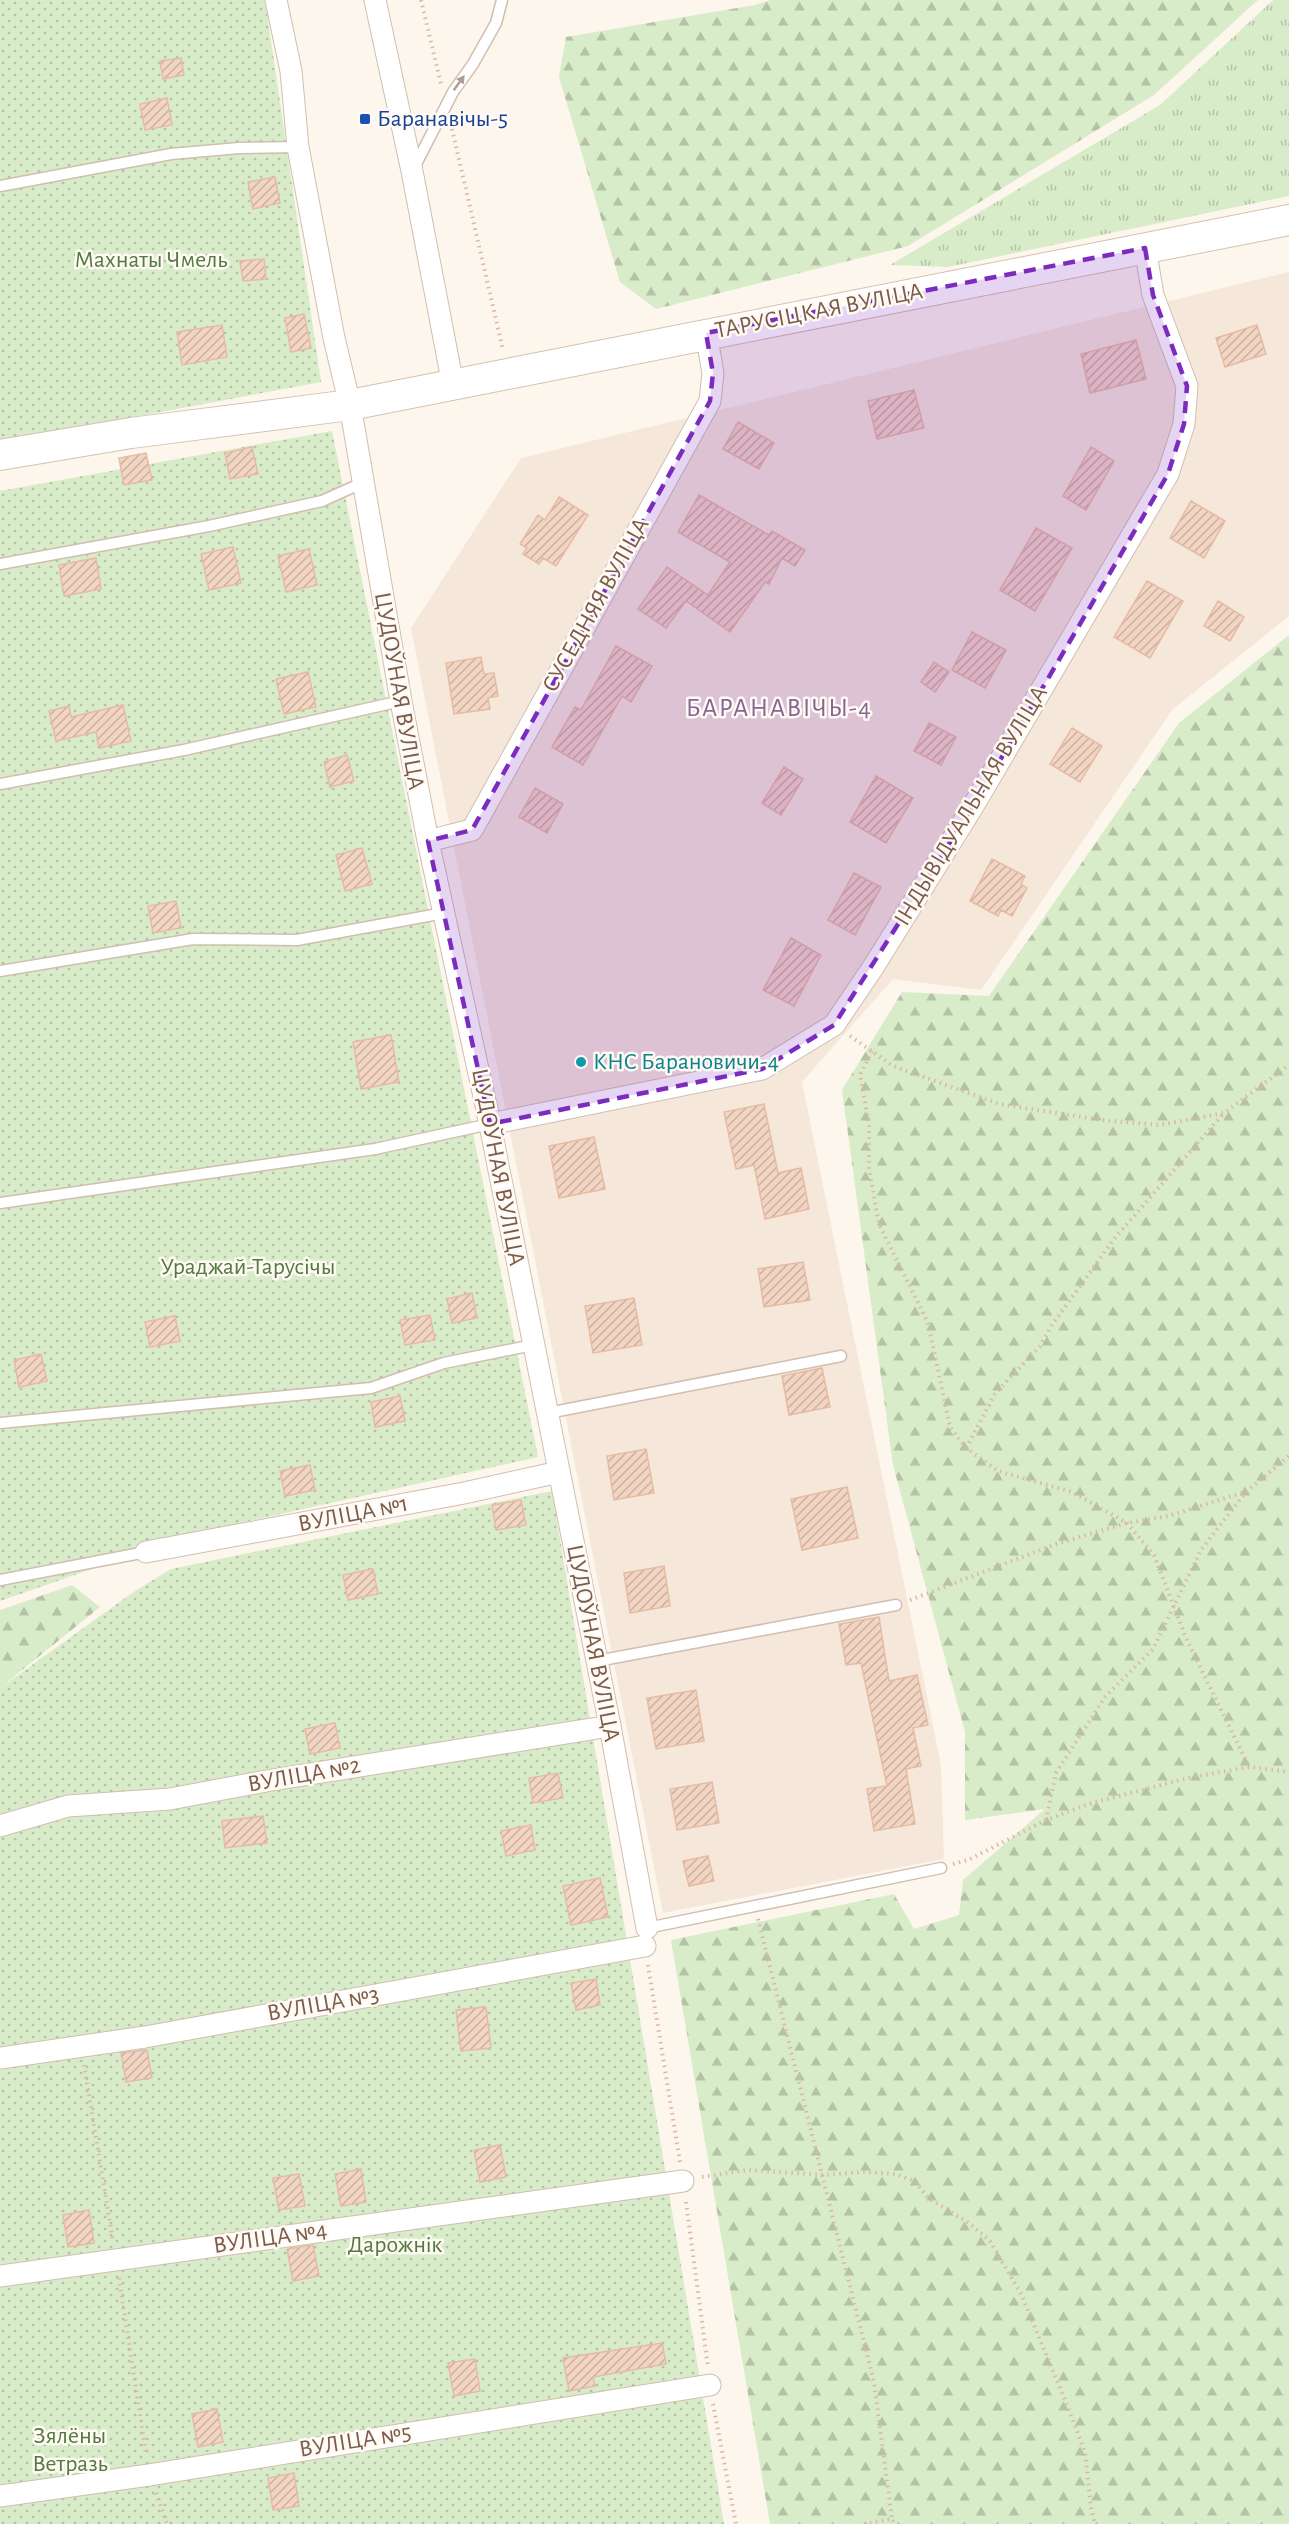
<svg xmlns="http://www.w3.org/2000/svg" width="1289" height="2524" font-family="'Alegreya Sans',sans-serif">
<defs>
<pattern id="grass-tufts" width="24" height="20" patternUnits="userSpaceOnUse" patternTransform="scale(1.5)"><rect width="24" height="20" fill="#d8ecc9"/><path d="M3 7l-1-3M5 7V3M7 7l1-3M15 17l-1-3M17 17v-4M19 17l1-3" fill="none" stroke="#b4c2a5"/></pattern>
<pattern id="forest-firs" width="22" height="20" patternUnits="userSpaceOnUse" patternTransform="scale(1.5)"><rect width="22" height="20" fill="#d8ecc9"/><path d="M5 1l3.5 6h-7zM16 11l3.5 6h-7z" fill="#b4c2a5"/></pattern>
<pattern id="garden-dots" width="8" height="8" patternUnits="userSpaceOnUse" patternTransform="scale(1.5)"><rect width="8" height="8" fill="#d8ecc9"/><path d="M2 2h.1M6 6h.1" fill="none" stroke="#b4c2a5" stroke-width="1.8" stroke-linecap="round"/></pattern>
<pattern id="building-hatch" width="6" height="6" patternUnits="userSpaceOnUse" patternTransform="scale(1.5)"><rect width="6" height="6" fill="#f3d5c3"/><path d="M-1 1l2-2M0 6l6-6M5 7l2-2" fill="none" stroke="#cab0a1"/></pattern>
</defs>
<rect width="100%" height="100%" fill="#fdf6ec"/>
<!-- residential -->
<path fill="#f5e8da" d="M1289,272V616L1172,710L981,990L893,979L802,1082L941,1765L944,1859L663,1913L411,628L521,458Z"/>
<!-- grass -->
<path fill="url(#grass-tufts)" d="M1273,0H1289V196L948,267L890,265L1160,105Z"/>
<!-- forest -->
<path fill="url(#forest-firs)" d="M770,0H1258L1154,95L908,246L656,309L620,282L559,77L566,37L755,5Z
M1289,635V2524H770L671,1940L894,1894L914,1929L959,1915L963,1880L1045,1809L965,1820V1732L893,1465L842,1090L902,992L989,996L1179,723Z
M72,1585L100,1607L0,1688V1610Z"/>
<!-- garden -->
<path fill="url(#garden-dots)" d="M0,0H265L321,382L0,442Z
M332,431L538,1457L195,1533L0,1601V491Z
M552,1491L724,2524H0V1688L132,1593L171,1569Z"/>
<!-- building -->
<path fill="url(#building-hatch)" stroke="#e6bba3" stroke-width="1.5" d="M181,58L184,75L163,79L160,61Z
M167,98L172,125L145,130L140,104Z
M275,177L280,203L253,209L248,182Z
M264,259L266,279L243,281L240,261Z
M304,314L311,348L291,352L285,318Z
M222,325L227,357L182,365L177,332Z
M1257,325L1266,354L1225,367L1216,338Z
M1136,340L1146,379L1090,393L1081,354Z
M914,390L924,428L877,439L868,401Z
M738,422L774,443L759,469L723,449Z
M252,447L258,474L230,479L225,453Z
M1091,447L1114,461L1086,510L1063,496Z
M146,453L152,480L124,485L119,458Z
M699,495L769,535L772,531L805,550L795,566L782,558L769,584L765,582L730,632L686,601L666,628L638,609L667,567L708,595L730,562L678,532Z
M559,497L588,515L556,566L543,558L539,564L523,554L527,548L520,544L538,515L545,520Z
M1191,501L1225,521L1204,558L1170,538Z
M1036,528L1072,548L1035,611L1000,590Z
M233,547L241,583L209,590L201,554Z
M309,549L317,585L286,592L278,556Z
M96,558L101,589L64,596L59,565Z
M1147,581L1183,601L1150,658L1114,637Z
M1218,601L1244,617L1230,641L1204,626Z
M972,632L1006,650L985,688L952,670Z
M616,646L652,666L631,702L622,696L583,765L552,747L575,707L581,710Z
M481,657L484,674L494,673L498,696L488,698L490,709L454,714L446,663Z
M934,662L949,672L935,692L921,682Z
M308,672L316,707L284,714L276,679Z
M123,705L131,741L99,748L96,732L56,741L49,711L69,706L71,717Z
M929,723L956,737L941,765L914,751Z
M1072,728L1102,746L1080,782L1050,764Z
M347,755L354,781L330,787L324,762Z
M784,767L803,779L781,815L762,803Z
M876,776L913,798L886,843L850,822Z
M535,788L563,804L547,833L519,817Z
M362,848L372,884L345,891L336,855Z
M992,859L1025,876L1021,884L1027,888L1012,916L1001,910L998,916L970,901Z
M854,873L881,887L855,935L828,920Z
M176,901L181,928L153,933L148,906Z
M791,938L821,955L794,1006L763,990Z
M391,1035L399,1082L361,1089L353,1042Z
M764,1104L778,1173L801,1168L809,1209L765,1219L754,1165L736,1169L724,1112Z
M594,1137L605,1189L559,1198L549,1146Z
M803,1262L810,1300L764,1307L758,1269Z
M472,1293L477,1318L452,1323L447,1299Z
M634,1298L642,1345L593,1353L585,1306Z
M430,1315L435,1340L405,1345L400,1320Z
M175,1316L180,1341L150,1347L145,1322Z
M41,1354L47,1381L19,1387L14,1360Z
M822,1368L830,1407L789,1415L782,1376Z
M400,1396L405,1421L375,1427L371,1402Z
M646,1449L654,1493L614,1500L607,1456Z
M310,1465L315,1490L285,1496L280,1471Z
M847,1487L858,1538L802,1550L791,1499Z
M521,1500L526,1525L496,1530L492,1505Z
M664,1566L670,1606L630,1613L624,1573Z
M373,1569L378,1594L348,1600L343,1575Z
M879,1617L889,1681L917,1675L928,1725L913,1728L921,1766L906,1769L915,1824L874,1831L867,1789L887,1786L861,1663L846,1665L839,1624Z
M696,1690L704,1741L656,1749L647,1698Z
M335,1723L340,1748L310,1754L305,1729Z
M558,1773L563,1798L533,1803L529,1778Z
M712,1782L719,1823L677,1830L670,1789Z
M263,1816L267,1843L225,1848L222,1821Z
M531,1825L535,1850L506,1856L501,1831Z
M708,1856L714,1881L689,1886L683,1861Z
M600,1878L608,1917L571,1925L563,1886Z
M596,1979L600,2005L576,2010L571,1983Z
M486,2007L491,2048L461,2051L456,2010Z
M147,2050L152,2078L126,2082L121,2053Z
M500,2145L506,2177L480,2182L474,2150Z
M361,2169L366,2202L341,2206L335,2174Z
M299,2174L305,2206L279,2210L273,2178Z
M89,2210L94,2243L68,2247L63,2215Z
M313,2245L319,2276L293,2281L287,2249Z
M662,2343L666,2364L593,2377L595,2386L569,2391L563,2358Z
M475,2359L480,2391L454,2396L448,2363Z
M217,2409L223,2442L198,2447L192,2414Z
M294,2473L299,2506L273,2510L268,2478Z"/>
<g fill="none" stroke-linecap="round" stroke-linejoin="round">
<!-- lane casing -->
<g stroke="#d1beb0" stroke-width="13">
<path id="lane" d="M414,168L453,92L473,64L496,23L502,0
M0,186L171,154L239,148L298,147
M0,564L209,526L322,501L362,483
M0,784L184,750L401,701
M0,971L193,939L297,940L444,913
M0,1203L375,1149L490,1124
M548,1413L841,1356
M0,1423L371,1388L444,1363L533,1345
M0,1580L146,1552
M597,1661L896,1605
M647,1928L941,1868"/>
</g>
<!-- street casing -->
<g stroke="#d1beb0" stroke-width="23">
<path id="street" d="M276,0L291,71L298,147L334,338L350,405L401,701L428,841L487,1110L610,1726L647,1928
M375,0L412,171L453,385
M428,841L472,830L710,401L713,373L706,333
M490,1124L762,1069L834,1025L874,966L975,803L1168,474L1184,424L1187,386L1153,295L1145,248
M146,1552L464,1493L559,1472
M0,1826L68,1806L170,1799L266,1781L610,1726
M0,2058L145,2037L645,1946
M0,2276L683,2181
M0,2496L149,2475L710,2385"/>
</g>
<!-- secondary casing -->
<g stroke="#d6c0b0" stroke-width="32">
<path id="secondary" d="M0,455L131,433L350,405L1289,220"/>
</g>
<!-- path -->
<path stroke="#d9b8a5" stroke-width="4" stroke-dasharray="1.5 4.5" stroke-linecap="butt" d="M421,0L441,84
M452,129L503,350
M850,1036L893,1066L999,1104L1101,1120L1160,1125L1224,1113L1289,1065
M872,1051L860,1075L869,1124V1169L879,1224L928,1323L950,1427L966,1448L998,1471L1072,1492L1127,1523L1154,1555L1186,1638L1249,1767
M966,1448L995,1394L1040,1346L1052,1325L1114,1239L1223,1114
M910,1600L1056,1544L1127,1523L1168,1516L1245,1492
M1046,1820L1056,1773L1105,1697L1153,1649L1201,1550L1246,1492L1289,1456
M953,1864L968,1860L1046,1820L1092,1803L1188,1778L1249,1767L1289,1772
M758,1919L874,2382L892,2519
M648,1965L680,2162
M84,2065L113,2241
M702,2177L747,2170L822,2175L865,2172L895,2174L915,2181L928,2198L969,2223L990,2241L1021,2294L1065,2400L1085,2452L1091,2508L1095,2524
M686,2202L708,2367
M119,2278L146,2454
M713,2404L736,2524
M156,2493L167,2524
M864,2524L892,2519L894,2524"/>
<!-- lane -->
<use href="#lane" stroke="#fff" stroke-width="10"/>
<!-- street -->
<use href="#street" stroke="#fff" stroke-width="21"/>
<!-- secondary -->
<use href="#secondary" stroke="#fff" stroke-width="30"/>
</g>
<!-- one-way arrows -->
<defs><path id="oneway-solid" d="M-6-.8H1V-3.2L6.5 0L1 3.2V.8H-6Z" transform="scale(1.5)"/></defs>
<use fill="#af9d94" href="#oneway-solid" transform="translate(459 83) rotate(-54)"/>
<!-- marked area -->
<path fill="#7b2cbf" fill-opacity="0.2" stroke="#7b2cbf" stroke-width="4.5" stroke-dasharray="12 8" stroke-linejoin="round" d="M1145,248L1153,295L1187,386L1184,424L1168,474L975,803L834,1025L762,1069L490,1124L428,841L472,830L710,401L713,373L706,333Z"/>
<!-- markers -->
<rect fill="#1a4fb4" stroke="#fffaf3" stroke-width="2" x="359" y="113" width="12" height="12" rx="3"/>
<circle fill="#0f9aa8" stroke="#fffaf3" stroke-width="2" cx="581" cy="1062" r="6"/>
<g text-anchor="middle" dominant-baseline="central" stroke-width="5" stroke-linejoin="round" paint-order="stroke">
<!-- transit labels -->
<g font-size="24" fill="#164399" stroke="#fffaf3" text-anchor="start">
<text x="377" y="119">Баранавічы-5</text>
</g>
<!-- park labels -->
<g font-size="24" fill="#537a41" stroke="#fffaf3">
<text x="151" y="260">Махнаты Чмель</text>
<text x="248" y="1267">Ураджай-Тарусічы</text>
<text x="395" y="2245">Дарожнік</text>
<text x="70" y="2436">Зялёны<tspan x="70" dy="28">Ветразь</tspan></text>
</g>
<!-- street labels -->
<g font-size="24" fill="#7a5c4d" stroke="#fffaf3">
<text transform="translate(819 311) rotate(-11)">ТАРУСІЦКАЯ ВУЛІЦА</text>
<text transform="translate(596 605) rotate(-61)">СУСЕДНЯЯ ВУЛІЦА</text>
<text transform="translate(399 691) rotate(80)">ЦУДОЎНАЯ ВУЛІЦА</text>
<text transform="translate(971 806) rotate(-59)">ІНДЫВІДУАЛЬНАЯ ВУЛІЦА</text>
<text transform="translate(498 1167) rotate(79)">ЦУДОЎНАЯ ВУЛІЦА</text>
<text transform="translate(353 1514) rotate(-11)">ВУЛІЦА №1</text>
<text transform="translate(593 1643) rotate(79)">ЦУДОЎНАЯ ВУЛІЦА</text>
<text transform="translate(304 1775) rotate(-10)">ВУЛІЦА №2</text>
<text transform="translate(323 2004) rotate(-10)">ВУЛІЦА №3</text>
<text transform="translate(270 2238) rotate(-8)">ВУЛІЦА №4</text>
<text transform="translate(355 2441) rotate(-9)">ВУЛІЦА №5</text>
</g>
<!-- culture labels -->
<g font-size="24" fill="#0d838f" stroke="#fffaf3" text-anchor="start">
<text x="593" y="1062">КНС Барановичи-4</text>
</g>
<!-- neighbourhood labels -->
<g font-size="26" letter-spacing="1.5" fill="#846695" stroke="#fffaf3">
<text x="779" y="708">БАРАНАВІЧЫ-4</text>
</g>
</g>
</svg>
